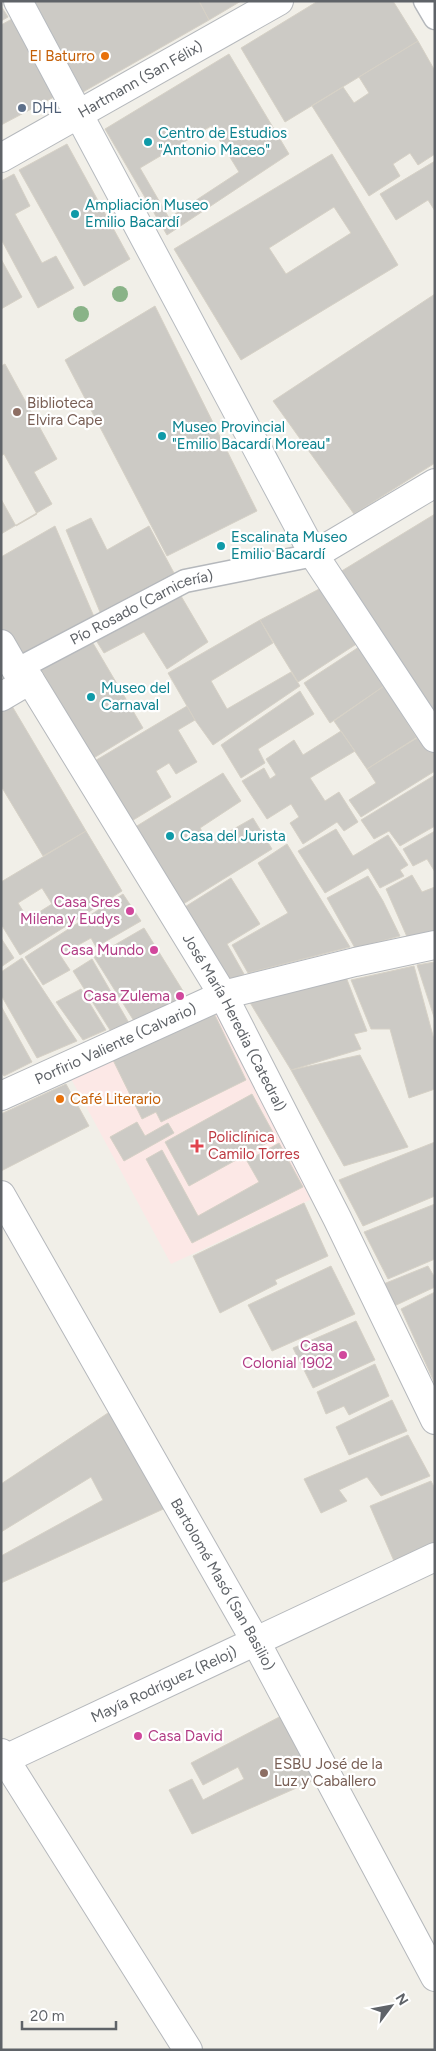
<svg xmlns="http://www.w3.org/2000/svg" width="436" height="2051" font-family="Figtree,sans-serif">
<rect width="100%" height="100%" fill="#f1efe8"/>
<!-- medical -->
<path fill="#fce8e6" d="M215,1007L254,1083L258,1095L314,1198L171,1264L68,1073Z"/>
<!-- building -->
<path fill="#cccac5" stroke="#d6d1c6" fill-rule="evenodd" d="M34,1H199L209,20L83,92Z
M199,1H241L209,20Z
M318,1H393L418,41L285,122L241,48Z
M1,6L8,17L1,21Z
M12,19L54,97L1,125V25Z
M418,41L435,71V154L418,165L410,153L393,164L400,176L369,196L312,106L343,87L354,103L369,93L359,77Z
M229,54L289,154L167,235L105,129ZM211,126L239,172L169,218L140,168Z
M67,144L130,259L84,286L19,170Z
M332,154L398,265L241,360L174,249ZM334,207L351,233L286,274L269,248Z
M435,161V211L428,200L396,220L380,194Z
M14,174L30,206L15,214L42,263L56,256L74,288L38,308L1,239V181Z
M1,259L22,297L1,309Z
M435,294V463L354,514L273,401Z
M155,306L257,511L167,556L65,360Z
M5,364L57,459L34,472L52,504L1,534V366Z
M4,454L37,514L16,526L1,499V456Z
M435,514V715L340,572Z
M91,518L107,550L149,526L174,573L100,612L66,530Z
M55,526L95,619L16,657L1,630V557Z
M323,587L358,643L298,682L260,620Z
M181,596L208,642L167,669L144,632L104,653L94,637Z
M260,620L273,643L211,681L227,709L291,672L300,686L213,745L195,720L168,673Z
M90,638L143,728L92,759L39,666Z
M359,647L384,686L330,723L304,683Z
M384,686L417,738L367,769L334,721Z
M300,691L314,714L258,749L265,763L241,778L221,745Z
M12,706L86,831L43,856L1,786V712Z
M187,706L195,720L178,730L197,762L176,774L169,763L156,771L171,797L130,822L93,762Z
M341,731L355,751L310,778L325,801L339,792L358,822L344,831L337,822L303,844L290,823L299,817L291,804L267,819L242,781L264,768L270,779L276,775L266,759L294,740L303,755Z
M422,734L435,754V771L361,817L349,800L376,783L367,769Z
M223,773L241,801L200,828L209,843L253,818L272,849L180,906L132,829Z
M435,775V826L400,846L389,831L374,839L361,820Z
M336,829L353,856L388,835L408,865L400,870L404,876L380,888L368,868L325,893L298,851Z
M86,831L122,891L20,955L1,924V882ZM42,888L52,904L28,919L18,903Z
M435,831V872L427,859L413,866L403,849Z
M287,844L350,947L248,973L232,945L288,913L258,863Z
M412,875L422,892L435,887V932L408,939L386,889Z
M368,876L383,901L400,936L355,948L327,898Z
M231,878L260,924L227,944L244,974L224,983L180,910Z
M123,894L141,921L96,947L91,938L60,955L70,970L43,985L25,957Z
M144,928L188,999L134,1021L94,957Z
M1,938L14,958L1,967Z
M22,958L77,1041L37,1058L1,995V972Z
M92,959L129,1023L110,1030L73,971Z
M435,962V1020L417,965Z
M414,966L435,1043V1089L409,1098L390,1029H371L351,980Z
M346,977L367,1031L354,1034L361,1049L291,1070L249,1001Z
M81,989L106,1030L83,1040L56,1002Z
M1,1006L32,1062L4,1076L1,1072Z
M213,1011L246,1080L161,1122L156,1112L142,1119L113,1060Z
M360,1055L408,1147L344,1166L291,1070Z
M66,1084L89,1126L1,1171V1114Z
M252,1094L276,1138L189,1186L165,1142Z
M137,1122L145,1136L168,1123L174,1133L124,1161L110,1137Z
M435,1142V1196L363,1226L339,1180Z
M279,1143L303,1187L192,1243L146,1159L162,1150L198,1216L259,1182L247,1161Z
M304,1203L328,1256L275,1280L277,1284L220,1313L193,1256Z
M435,1204V1259L388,1279L364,1232Z
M331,1266L355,1314L272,1351L248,1305Z
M428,1266L435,1278V1287L392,1307L381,1285Z
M435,1292V1384L401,1309Z
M356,1321L375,1360L313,1388L293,1348Z
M375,1364L389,1396L349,1415L344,1406L326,1414L317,1392Z
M392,1400L407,1431L349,1455L336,1427Z
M114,1409L170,1506L1,1583V1556L103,1500L91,1477L1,1532V1484Z
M408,1435L430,1476L381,1496L367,1477L339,1490L347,1501L321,1513L304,1479Z
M431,1481L435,1489V1544L394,1561L370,1506Z
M285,1714L319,1778L192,1834L169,1790L192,1779L203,1800L244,1779L238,1767L203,1785L191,1763Z"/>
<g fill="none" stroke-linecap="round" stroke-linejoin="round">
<!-- pedestrian casing -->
<g stroke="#b5b8bc" stroke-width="25">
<g id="pedestrian">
<path d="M425,1L435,18"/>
<path id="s1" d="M16,670L185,581L314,555"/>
</g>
</g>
<!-- minor casing -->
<g stroke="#b5b8bc" stroke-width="30">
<g id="minor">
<path id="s2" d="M1,158L279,1"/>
<path d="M314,555L435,483"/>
<path d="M1,697L30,680"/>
<path id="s3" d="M1,1195L256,1642L435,1977"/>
<path d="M1,1753L188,2050"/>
<path id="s4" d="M1,1761L435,1557"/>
</g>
</g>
<!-- tertiary casing -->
<g stroke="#b5b8bc" stroke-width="30">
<g id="tertiary">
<path id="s5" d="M1,644L16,670L30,680L223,995L337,1218L435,1420"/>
<path id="s6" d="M1,1096L223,995L355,962L435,945"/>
</g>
</g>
<!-- secondary casing -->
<g stroke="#b6babf" stroke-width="30">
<path id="secondary" d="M18,1L314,555L435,738"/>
</g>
<!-- pedestrian -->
<use href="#pedestrian" stroke="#fff" stroke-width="22"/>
<!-- minor -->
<use href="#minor" stroke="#fff" stroke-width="28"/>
<!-- tertiary -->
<use href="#tertiary" stroke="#fff" stroke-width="28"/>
<!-- secondary -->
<use href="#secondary" stroke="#fff" stroke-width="28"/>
</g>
<!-- trees -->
<g fill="#89b387">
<circle cx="120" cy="294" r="8"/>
<circle cx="81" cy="314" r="8"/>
</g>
<!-- markers -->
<g fill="#e8710a" stroke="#fff" stroke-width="2">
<circle cx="105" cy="56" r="5"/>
<circle cx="60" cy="1099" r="5"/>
</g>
<circle fill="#5c6f8a" stroke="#fff" stroke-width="2" cx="22" cy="108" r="5"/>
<g fill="#0f9aa8" stroke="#fff" stroke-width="2">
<circle cx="148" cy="142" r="5"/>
<circle cx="75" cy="214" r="5"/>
<circle cx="162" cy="436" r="5"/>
<circle cx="221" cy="546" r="5"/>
<circle cx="91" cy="697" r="5"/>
<circle cx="170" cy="836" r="5"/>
</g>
<g fill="#8d6e63" stroke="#fff" stroke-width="2">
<circle cx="17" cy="412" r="5"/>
<circle cx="264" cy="1773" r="5"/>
</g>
<g fill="#d1479c" stroke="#fff" stroke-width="2">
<circle cx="130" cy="911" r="5"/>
<circle cx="154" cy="950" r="5"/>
<circle cx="180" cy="996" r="5"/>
<circle cx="343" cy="1355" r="5"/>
<circle cx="138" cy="1736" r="5"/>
</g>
<path fill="#e0444e" stroke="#fff" stroke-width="2" d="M194.5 1138.5h5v5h5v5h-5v5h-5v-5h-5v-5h5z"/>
<g text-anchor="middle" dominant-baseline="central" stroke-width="4.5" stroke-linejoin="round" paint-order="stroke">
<!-- food labels -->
<g font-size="15" fill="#c56008" stroke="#fff" text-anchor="end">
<text x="95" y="56">El Baturro</text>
<text x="70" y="1099" text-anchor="start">Café Literario</text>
</g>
<!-- street labels -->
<g font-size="15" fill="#5f6368" stroke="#fff">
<text stroke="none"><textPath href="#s2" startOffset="160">Hartmann (San Félix)</textPath></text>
<text stroke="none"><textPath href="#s1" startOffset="141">Pío Rosado (Carnicería)</textPath></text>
<text stroke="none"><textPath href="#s5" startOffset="446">José María Heredia (Catedral)</textPath></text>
<text stroke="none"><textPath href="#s6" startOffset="126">Porfirio Valiente (Calvario)</textPath></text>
<text stroke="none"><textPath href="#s3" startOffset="448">Bartolomé Masó (San Basilio)</textPath></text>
<text stroke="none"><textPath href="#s4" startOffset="180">Mayía Rodríguez (Reloj)</textPath></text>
</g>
<!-- service labels -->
<g font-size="15" fill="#4e5e75" stroke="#fff" text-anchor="start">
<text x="32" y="108">DHL</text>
</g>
<!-- culture labels -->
<g font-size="15" fill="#0d838f" stroke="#fff" text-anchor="start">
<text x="158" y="133">Centro de Estudios<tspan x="158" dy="17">"Antonio Maceo"</tspan></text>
<text x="85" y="205">Ampliación Museo<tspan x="85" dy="17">Emilio Bacardí</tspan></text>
<text x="172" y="427">Museo Provincial<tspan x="172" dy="17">"Emilio Bacardí Moreau"</tspan></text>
<text x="231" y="537">Escalinata Museo<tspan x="231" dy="17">Emilio Bacardí</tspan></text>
<text x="101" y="688">Museo del<tspan x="101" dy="17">Carnaval</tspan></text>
<text x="180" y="836">Casa del Jurista</text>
</g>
<!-- education labels -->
<g font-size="15" fill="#785e54" stroke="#fff" text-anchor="start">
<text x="27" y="403">Biblioteca<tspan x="27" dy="17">Elvira Cape</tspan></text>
<text x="274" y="1764">ESBU José de la<tspan x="274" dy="17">Luz y Caballero</tspan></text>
</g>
<!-- hotel labels -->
<g font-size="15" fill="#b23c85" stroke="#fff" text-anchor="end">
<text x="120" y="902">Casa Sres<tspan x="120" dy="17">Milena y Eudys</tspan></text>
<text x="144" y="950">Casa Mundo</text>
<text x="170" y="996">Casa Zulema</text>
<text x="333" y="1346">Casa<tspan x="333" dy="17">Colonial 1902</tspan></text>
<text x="148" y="1736" text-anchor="start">Casa David</text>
</g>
<!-- health labels -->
<g font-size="15" fill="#be3a42" stroke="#fff" text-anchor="start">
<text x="208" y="1137">Policlínica<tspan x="208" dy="17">Camilo Torres</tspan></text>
</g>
</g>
<!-- border -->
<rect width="436" height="2051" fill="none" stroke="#5f6368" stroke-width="5"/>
<!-- north arrow -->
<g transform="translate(391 2006) rotate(58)" stroke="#ffffff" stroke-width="4" paint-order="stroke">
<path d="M0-4L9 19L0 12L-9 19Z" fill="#5f6368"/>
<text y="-8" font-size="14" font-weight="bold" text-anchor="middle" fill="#5f6368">N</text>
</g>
<!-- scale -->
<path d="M22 2021v8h94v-8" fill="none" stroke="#5f6368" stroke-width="2.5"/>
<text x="30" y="2021" font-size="15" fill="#5f6368" stroke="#ffffff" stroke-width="4" paint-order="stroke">20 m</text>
</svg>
